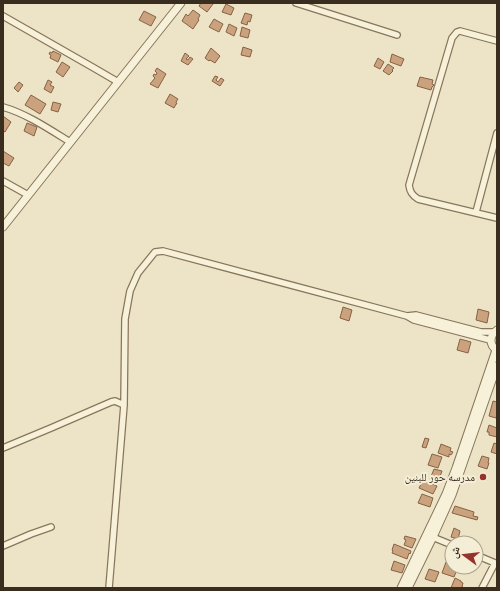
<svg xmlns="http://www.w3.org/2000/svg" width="500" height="591" font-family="'PT Serif','Noto Naskh Arabic',serif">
<rect width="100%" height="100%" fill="#ede4c7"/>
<!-- building -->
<path fill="#caa27e" stroke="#876243" d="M201,3H211L213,4L207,12L199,6Z
M226,4L234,8L231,15L222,12Z
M193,10L200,15L198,19L199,20L193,29L182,21L186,14L188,16Z
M144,11L156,17L151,26L139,20Z
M245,13L252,15L250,22L248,21L247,25L241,23Z
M214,19L223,24L219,32L209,27Z
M229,24L237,28L234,36L226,32Z
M242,27L250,30L248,38L240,36Z
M243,47L252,50L250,57L241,55Z
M211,48L220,56L215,63L210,60L209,61L205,58Z
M53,51L61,55L58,62L50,58L51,55L49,54L50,52L52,53Z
M185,53L189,56L186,59L188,60L190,57L193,59L188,65L181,61Z
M392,54L404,59L401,66L390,62Z
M378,58L384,62L380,69L374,66Z
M62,62L70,67L63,77L56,72Z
M388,64L394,68L392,70L393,71L389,75L383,71Z
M157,68L166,74L158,88L150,84L155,78L153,76L154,74L156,75L157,73L155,71Z
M215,76L218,77L216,80L218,82L221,78L224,80L220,86L212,81Z
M420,77L433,80L432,84L434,85L432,87L431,90L417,86Z
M48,80L52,82L50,85L54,87L51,93L44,89Z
M19,82L23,85L18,92L14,88Z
M170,94L178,99L176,102L177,104H176L174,108L165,103Z
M31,95L46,104L40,114L25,105Z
M53,102L61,104L58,112L51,110Z
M3,116L11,122L5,132L3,131Z
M27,123L37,127L34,136L24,131Z
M3,151L14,158L9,166L3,163Z
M343,307L352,310L349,321L340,318Z
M478,309L489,312L487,323L476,320Z
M460,339L471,342L468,353L457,350Z
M493,401L497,402V414L496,418L489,416Z
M489,425L497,428V437L489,435V432H487Z
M425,438L429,439L426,448L422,447Z
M494,443L497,444V454L491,452Z
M441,444L451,448L450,451L453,452L451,455L449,454V457L438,453Z
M432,454L442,457L438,468L428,465Z
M482,456L489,458L488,463H489L487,469L478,466Z
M434,469L442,471L438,482L430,479Z
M423,480L437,486L433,494L419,488Z
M422,494L433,498L430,507L418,503Z
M455,506L474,512L473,516L478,517L477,520L452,513Z
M454,528L460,531L458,539L451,537Z
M405,536L416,539L412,548L404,545L406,540L404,539Z
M394,544L411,551L410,554L409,553L407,559L392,553L393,551L392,550Z
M394,561L405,565L402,573L391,570Z
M446,562L452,564V567H458L454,577L442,573Z
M429,569L439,572L435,582L425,579Z
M455,578L461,581V582L463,583L462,587H463V588H451Z"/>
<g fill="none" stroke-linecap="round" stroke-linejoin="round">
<!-- minor casing -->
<g stroke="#88765c" stroke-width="8">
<path id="minor" d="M296,3L397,35
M3,16L94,68L118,82
M497,41L460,31L457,32L452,38L409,185C410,192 412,195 418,199L497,218
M3,107C27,114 49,129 70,142
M3,181L28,195
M476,212L497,133
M407,316L416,315L481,332H494
M3,448L51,428L111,402L115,401L124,405
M430,536L452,545
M3,546L31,534L51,527
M476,555L495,563H497
M109,588L124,405L125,319L130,291L138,273L155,252L163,251L407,316L414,320L490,340
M482,588L495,563"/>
</g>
<!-- tertiary casing -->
<g stroke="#88765c" stroke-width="9">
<path id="tertiary" d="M3,227L181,3
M497,330C489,336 489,345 497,350
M401,588L446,494L456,468L496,350
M408,588L433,537L452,495L497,366"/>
</g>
<!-- minor -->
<use href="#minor" stroke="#f8f1da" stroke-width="5.5"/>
<!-- tertiary -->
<use href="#tertiary" stroke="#f8f1da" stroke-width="7"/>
</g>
<!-- markers -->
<circle fill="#96332e" stroke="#f5eed6" stroke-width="1.5" cx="483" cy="477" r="4"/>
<g text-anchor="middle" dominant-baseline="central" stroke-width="4" stroke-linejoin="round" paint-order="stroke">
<!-- poi labels -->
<g font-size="11" fill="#392d20" stroke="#f5eed6" text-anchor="end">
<text x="475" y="477">مدرسه حور للبنين</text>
</g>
</g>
<!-- border -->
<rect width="500" height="591" fill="none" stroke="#392d20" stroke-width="8"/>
<!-- north arrow -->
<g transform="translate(464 555) rotate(285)"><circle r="19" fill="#f5eed6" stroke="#aaa18d"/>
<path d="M0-3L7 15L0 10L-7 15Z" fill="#96332e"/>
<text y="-6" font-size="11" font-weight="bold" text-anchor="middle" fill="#392d20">ش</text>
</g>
</svg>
